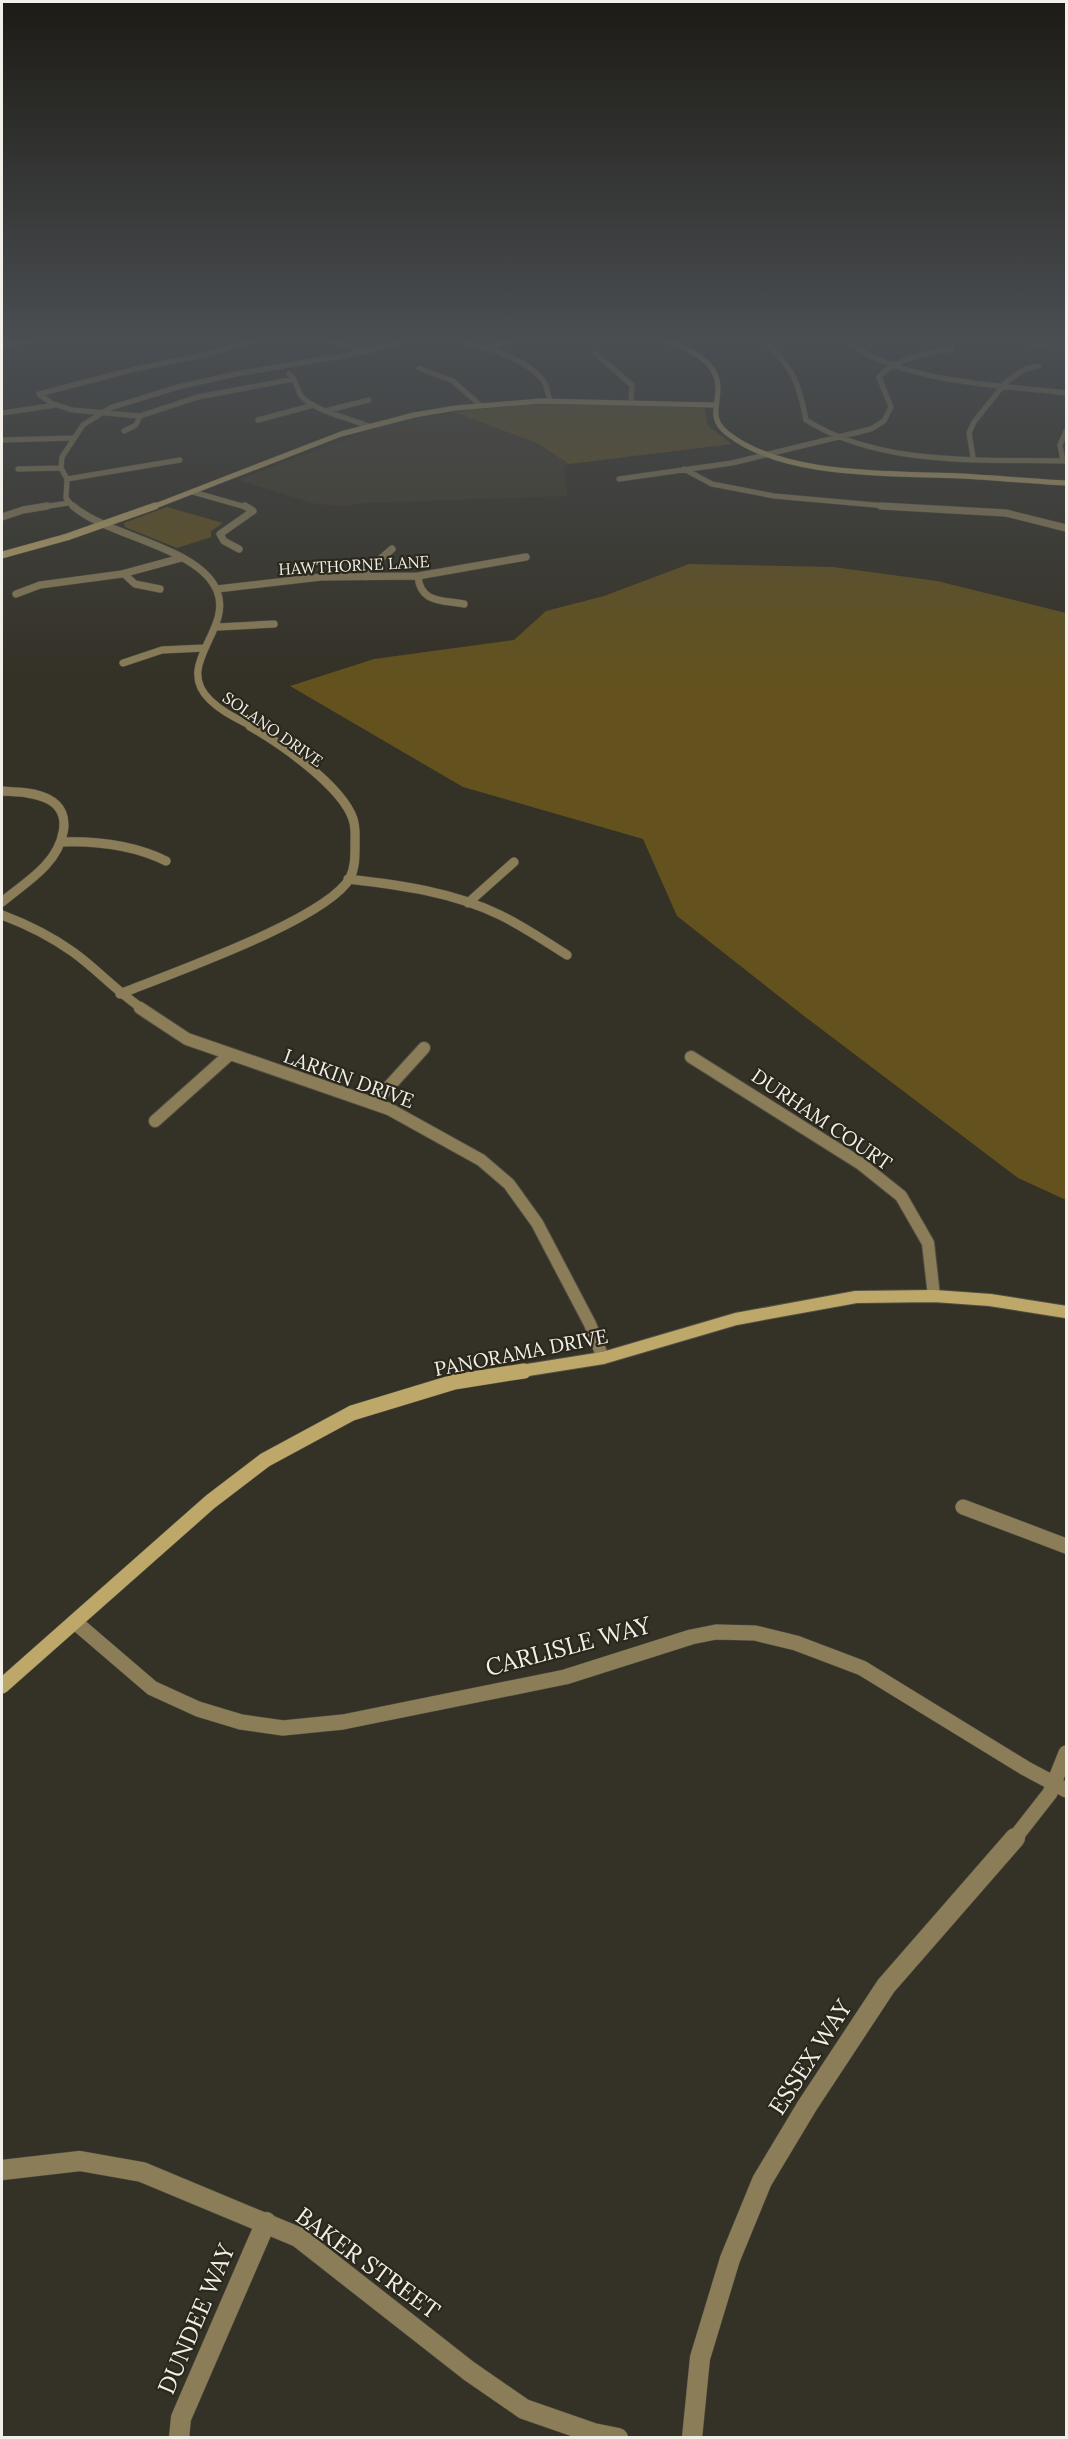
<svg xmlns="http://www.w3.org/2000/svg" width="1068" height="2439" font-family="Lora,serif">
<rect width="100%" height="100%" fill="#343126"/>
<!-- built -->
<path fill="#403a29" d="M453,412L537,443L569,464L564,466L567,496L363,503L346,506L316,504L238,480L364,432L408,419Z"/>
<!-- green -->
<path fill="#63521e" d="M977,337H1066V352Z
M607,402L696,406L705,409L708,426L732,444L569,464L537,443L453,412L533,404Z
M167,507L223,523L211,531V537L177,548L125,527L124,523Z
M689,564L833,567L937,581L1066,613V1200L1018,1178L804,1016L677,916L643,839L463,787L290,686L374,659L514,640L546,611L604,596Z"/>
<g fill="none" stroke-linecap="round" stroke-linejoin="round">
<!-- street-far5 casing -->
<g stroke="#524f45" stroke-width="6">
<path id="street-far5" d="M294,337L253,341L208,354L135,369L39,394L51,403L72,410L140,416L198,397L294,379
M306,337L335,342L362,351
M448,337C475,344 528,357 544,382C547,387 548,394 550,400
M762,337C791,368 798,377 806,420C881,467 981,459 1066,461
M840,337C902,384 991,384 1066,393
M2,344L66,337
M483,348L528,337
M595,353L632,385L631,401
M419,368L453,381L480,405
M289,374C299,383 296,391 303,398C316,411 351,419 369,426
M329,410L369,400
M2,413L56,405
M258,420L314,405
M124,431L136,425L140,416
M2,440L74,438
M973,457L969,433L974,422L1005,383L1025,369L1039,366
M1063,461L1060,445L1066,431
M18,469L61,468
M684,469L712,484L774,496L909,508
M67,479L180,460
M619,479L732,463L871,429L884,421L891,407L879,377C896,357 928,354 952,348
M193,492L249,508
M37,508L68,503
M74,508L66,498L67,479L61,468L62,457L83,425L110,408L178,387L236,374L354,354L416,337"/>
</g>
<!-- street-far4 casing -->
<g stroke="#524f45" stroke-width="8">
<path id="street-far4" d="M73,506C108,537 200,547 217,591C233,630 173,665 210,700C222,712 238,719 253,727
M881,506L1006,513L1066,528
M2,517L23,510L47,506
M239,549L224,541L220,534L253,511L245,506
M124,574L135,584L160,589
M418,576C420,603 442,600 464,604
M366,577L369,569L392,549
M217,589L321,577L418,576L526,557
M16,594L40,585L122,574L181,558
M218,627L274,624
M123,663L162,650L204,648"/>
</g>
<!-- street-far3 casing -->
<g stroke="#524f45" stroke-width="10">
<path id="street-far3" d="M2,791C17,792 34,792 48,799C76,813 62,848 45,866C32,880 16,890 2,902
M63,842C99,841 133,845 166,861
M348,879C400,885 453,892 500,915C523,926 545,941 567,955
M468,903L514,862
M2,915C26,924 52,937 73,952C98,970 117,992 143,1009
M120,994C169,974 326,920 350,878C355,868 355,857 355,846C355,837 356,828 353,819C342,786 280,743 250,726"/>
</g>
<!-- street-far2 casing -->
<g stroke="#524f45" stroke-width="14">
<path id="street-far2" d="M140,1008L187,1039L389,1109L481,1160L509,1184L537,1223L590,1324L603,1358
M691,1057L861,1164L901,1196L928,1243L934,1296
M374,1103L424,1048
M155,1121L230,1054"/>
</g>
<!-- street-far1 casing -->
<g stroke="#524f45" stroke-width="16">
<path id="street-far1" d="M963,1507L1066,1546
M75,1622L152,1688L198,1709L241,1722L283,1728L343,1722L565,1677L691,1637L716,1632L755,1633L796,1643L862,1668L1025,1768L1066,1790
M1014,1839L1050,1793L1066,1753"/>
</g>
<!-- street casing -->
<g stroke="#524f45" stroke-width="21">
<path id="street" d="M2,2170L80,2161L142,2172L298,2237L469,2371L524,2409L593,2433L618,2438
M179,2438L181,2418L266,2222
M692,2438L700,2358L730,2259L762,2181L807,2106L886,1986L1015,1838"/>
</g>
<!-- secondary-far3 casing -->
<g stroke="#524f45" stroke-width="6">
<path id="secondary-far3" d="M655,337C679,345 718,357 718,388C718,406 709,419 727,433C783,478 892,473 961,476C996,478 1031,481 1066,483
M150,508L341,434L414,415L456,408L541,401L714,405"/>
</g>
<!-- secondary-far2 casing -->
<g stroke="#524f45" stroke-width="8">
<path id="secondary-far2" d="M2,555L67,537L155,506"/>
</g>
<!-- secondary-far1 casing -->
<g stroke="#524f45" stroke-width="14">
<path id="secondary-far1" d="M515,1372L603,1358L736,1319L856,1297L934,1296L990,1300L1066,1312"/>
</g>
<!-- secondary casing -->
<g stroke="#524f45" stroke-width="16">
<path id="secondary" d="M2,1686L210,1502L265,1460L352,1413L454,1382L524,1371"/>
</g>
<!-- street-far5 -->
<use href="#street-far5" stroke="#8b7d57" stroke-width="5"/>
<!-- street-far4 -->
<use href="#street-far4" stroke="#8b7d57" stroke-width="7"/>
<!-- street-far3 -->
<use href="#street-far3" stroke="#8b7d57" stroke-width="9"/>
<!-- street-far2 -->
<use href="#street-far2" stroke="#8b7d57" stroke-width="12"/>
<!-- street-far1 -->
<use href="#street-far1" stroke="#8b7d57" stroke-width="15"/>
<!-- street -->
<use href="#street" stroke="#8b7d57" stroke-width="20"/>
<!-- secondary-far3 -->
<use href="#secondary-far3" stroke="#bea869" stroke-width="5"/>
<!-- secondary-far2 -->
<use href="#secondary-far2" stroke="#bea869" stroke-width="7"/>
<!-- secondary-far1 -->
<use href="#secondary-far1" stroke="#bea869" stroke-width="12"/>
<!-- secondary -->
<use href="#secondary" stroke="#bea869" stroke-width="15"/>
</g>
<!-- sky -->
<linearGradient id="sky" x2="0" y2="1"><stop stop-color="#1d1b15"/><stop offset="0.5" stop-color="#4a4e52"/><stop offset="1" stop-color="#4a4e52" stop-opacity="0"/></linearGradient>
<rect width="1068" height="678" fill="url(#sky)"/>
<g text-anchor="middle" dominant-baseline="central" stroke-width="4.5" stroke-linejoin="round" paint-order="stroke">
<!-- far-street labels -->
<g font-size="16" fill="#f2efe8" stroke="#2a271c">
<text transform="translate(354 565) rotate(-3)">HAWTHORNE LANE</text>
<text transform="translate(273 729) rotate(35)">SOLANO DRIVE</text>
</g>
<!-- street labels -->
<g font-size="20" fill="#f2efe8" stroke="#2a271c">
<text transform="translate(349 1078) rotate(20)">LARKIN DRIVE</text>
<text transform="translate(822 1119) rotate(34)">DURHAM COURT</text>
<text transform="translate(521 1352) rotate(-11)">PANORAMA DRIVE</text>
</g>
<!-- near-street labels -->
<g font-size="24" fill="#f2efe8" stroke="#2a271c">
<text transform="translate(568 1646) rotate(-15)">CARLISLE WAY</text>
<text transform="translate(810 2057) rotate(-57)">ESSEX WAY</text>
<text transform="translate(368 2263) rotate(36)">BAKER STREET</text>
<text transform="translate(196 2319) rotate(-67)">DUNDEE WAY</text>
</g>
</g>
<!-- border -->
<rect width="1068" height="2439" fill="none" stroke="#f2efe8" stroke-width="6"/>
</svg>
